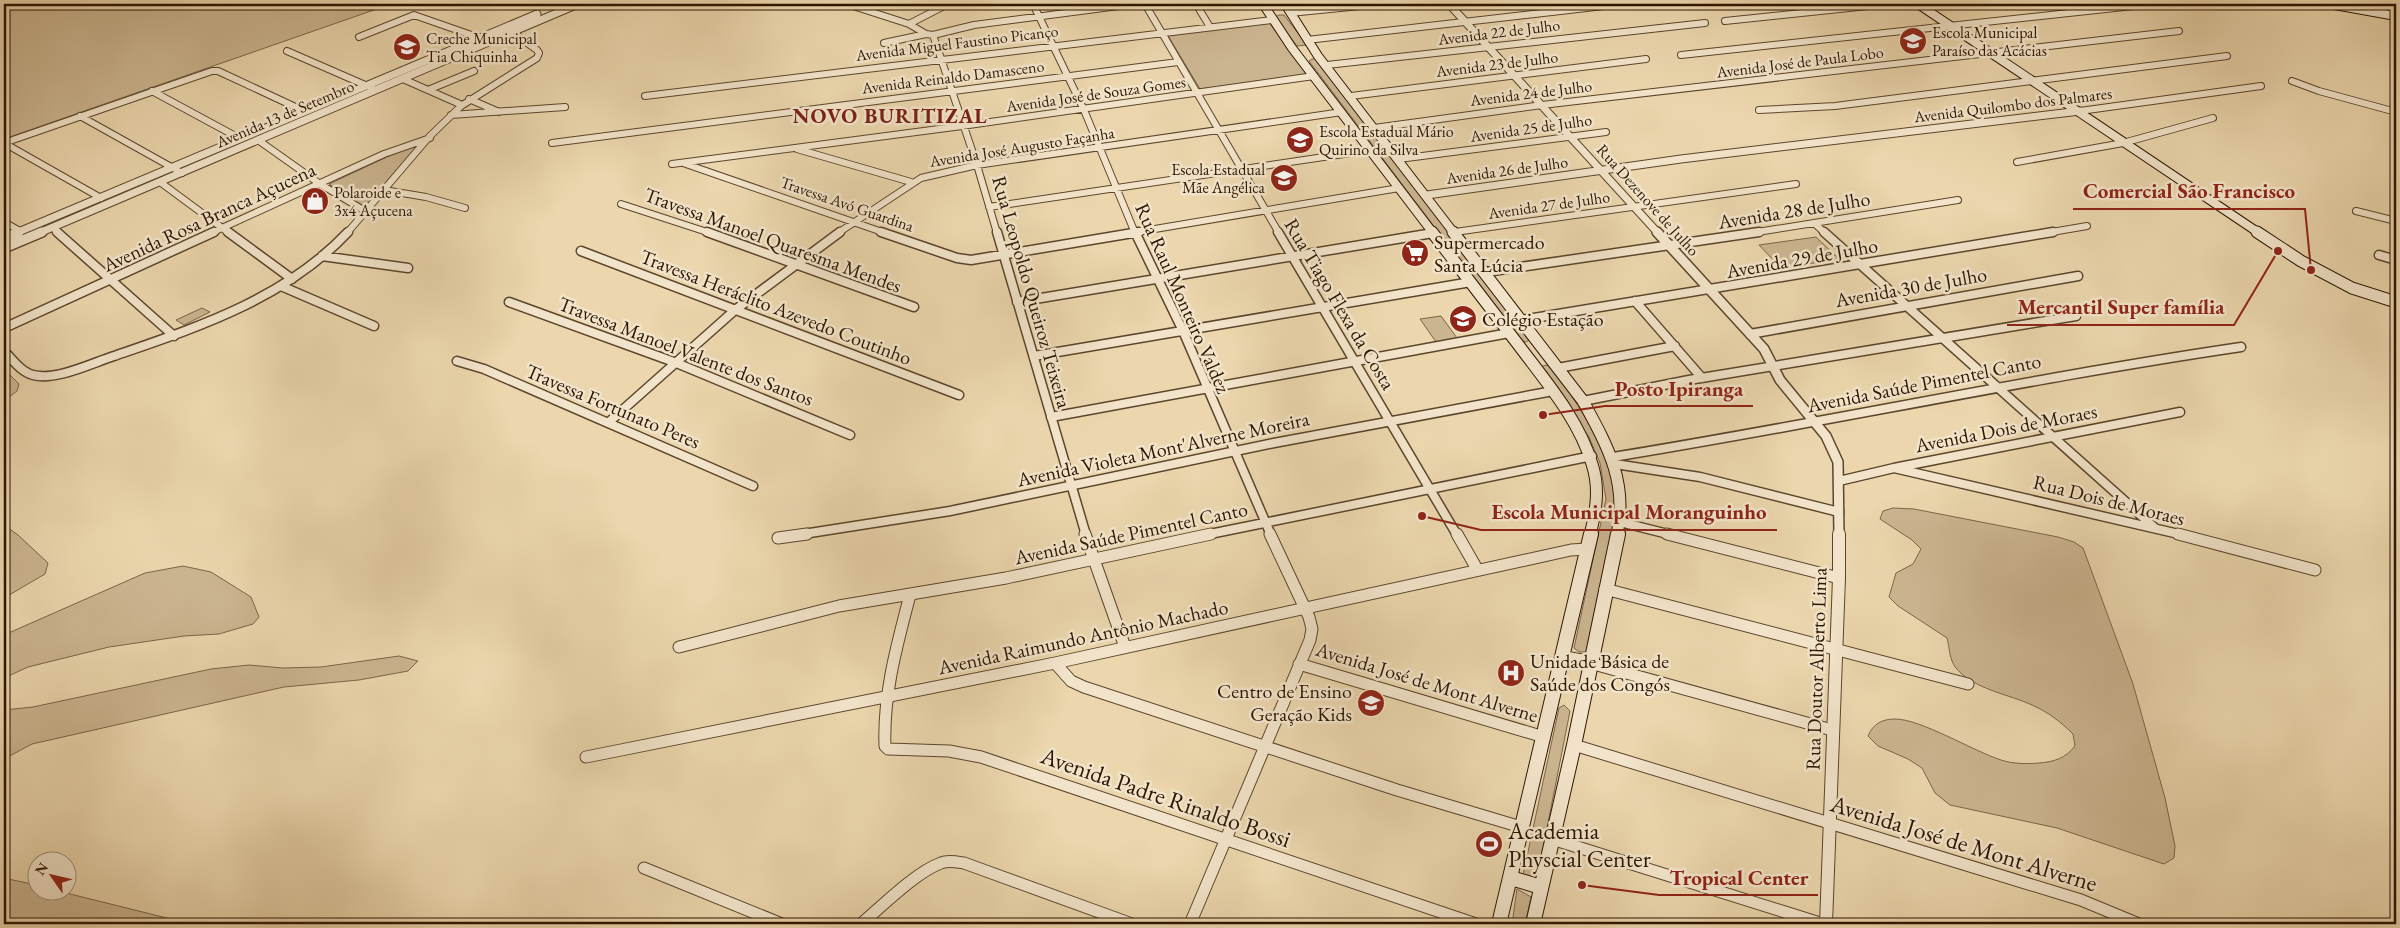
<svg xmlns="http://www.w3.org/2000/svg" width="2400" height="928" font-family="'EB Garamond',serif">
<rect width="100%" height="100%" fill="#ebd6ad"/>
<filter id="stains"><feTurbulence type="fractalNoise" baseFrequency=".004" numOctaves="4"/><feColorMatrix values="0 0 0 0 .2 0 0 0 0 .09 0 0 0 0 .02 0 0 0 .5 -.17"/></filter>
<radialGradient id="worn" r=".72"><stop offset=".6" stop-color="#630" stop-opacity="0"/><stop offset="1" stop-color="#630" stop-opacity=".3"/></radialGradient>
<!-- green -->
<path fill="#cbb590" stroke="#7c6548" d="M4,4H391L4,139Z
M1279,15H1284L1307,45L1297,46L1275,17Z
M1268,21L1307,74L1200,89L1167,34Z
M1312,59H1317L1531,339L1526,342L1520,340L1309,61Z
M417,143H420L367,204L363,206L329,184Z
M1816,237L1839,259L1781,268L1759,245Z
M202,308L210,312L184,325L176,320Z
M1441,316L1457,338L1436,342L1420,319Z
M1546,365L1553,367L1598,437L1612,464L1619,501L1586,652H1579L1574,648L1606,499L1600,463L1589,437L1540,367Z
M4,369L19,384L17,391L4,401Z
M1893,508L1914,509L2058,537L2074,542L2083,548L2133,684L2165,798L2175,846L2174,858L2164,864L2057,828L1950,805L1935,793L1922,768L1908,759L1878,746L1868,736C1873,724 1882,719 1895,719C1921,719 1973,751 2001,760C2013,764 2027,764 2039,763C2054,762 2066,758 2075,746L2073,734C2061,722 2048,712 2032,705C2008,694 1973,689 1956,668C1949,659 1950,649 1947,638L1898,606L1889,597L1896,573L1913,564L1921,549L1912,540L1880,519L1883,511Z
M4,525L18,535L48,563L45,574L4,598Z
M183,566L211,572L251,597L259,617L253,624L219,634L184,636L109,647L28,667L4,678V635L145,573Z
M399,656L418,661L408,671L359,680L284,687L32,744L4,759V710L33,707L211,669L249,665L283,668L321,667Z
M1564,705L1570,711L1537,879L1523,875L1559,708Z
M4,855L8,879L37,885L38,890L58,891L191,924H4Z
M1517,889L1531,897L1525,924H1512Z"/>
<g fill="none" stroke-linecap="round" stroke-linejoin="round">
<!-- minor-far2 casing -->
<g stroke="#5c452b" stroke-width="8">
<path id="minor-far2" d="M847,4L909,24L926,34L933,35L974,25L1134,4
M1033,4L1084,110L1135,233
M1145,4L1279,233
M1196,4L1210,27
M478,5L480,4
M864,9L876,4
M1290,13L1380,4
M1725,21L1887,4
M909,24L948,4
M933,35L977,165L997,233
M359,37L414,15L480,38
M1307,40L1621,4
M884,43L926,34
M287,51L372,88
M1681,55L2152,4
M1327,65L1705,23
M403,79L462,105
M2292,81L2319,91L2396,112
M428,90L474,71
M152,91L239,138
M645,96L1272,20
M1351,96L1646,59
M469,99L499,112
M1759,110L1835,106L2227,56
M2080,111L2261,86
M451,115L565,107
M80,116L182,173
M1374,128L1542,105L2179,31
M258,140L320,184L365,211
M4,143L212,71H218L304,111
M4,143L101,198
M552,143L1178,62
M797,149L911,182
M1399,159L1606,132
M2017,162L2123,143L2213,118
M683,163L885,233
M672,164L962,126L1314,76
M160,182L229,233
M384,190L426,197L465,208
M621,204L710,233
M989,207L1371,150
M2356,211L2396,221
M4,222L20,231
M1814,223L1825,233
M53,228L59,233
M1455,232L1796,184
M211,233L384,154L430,138
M347,233L429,137L461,106L537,58L539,53L537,50L512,32
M838,233L921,178L977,165L1342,112
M1131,233L1399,188
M1751,233L1958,200
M2046,233L2087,226"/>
</g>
<!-- minor-far1 casing -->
<g stroke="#5c452b" stroke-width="11">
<path id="minor-far1" d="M57,232L174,336
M228,232L292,279
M707,232L914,307
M881,232L957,258L971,260L1139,232
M997,232L1086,535
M1135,232L1183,331L1271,535
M1278,232L1457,535
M1824,232L2155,528
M581,251L959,395
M2379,255L2396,260
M322,256L408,268
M1486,272L1759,232
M281,286L374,326
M1635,301L1702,378
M509,302L674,362L850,435
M1017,302L1433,233
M1522,320L2053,232
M4,328L214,232
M1750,334L2078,276
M4,351C12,359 21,372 33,375C56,381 92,363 114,356C198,327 285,299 348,232
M1034,356L1471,282
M457,361L484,369L753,486
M1558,368L1675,346
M1583,401L1689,380L2076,316
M1051,417L1509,333
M609,422L735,310L840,232
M1613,457C1823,423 2031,378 2241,347
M1615,464L1700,477L1839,512
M1894,468L2183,535
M1839,481L1894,468L2180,412
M1620,522L1672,535
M797,535L950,511L1274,443L1553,391
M1205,535L1592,456"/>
</g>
<!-- minor casing -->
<g stroke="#5c452b" stroke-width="13">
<path id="minor" d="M1085,534L1125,647
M1457,534L1477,569
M1667,534L1839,578
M2178,534L2315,570
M778,538L807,534
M1605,589L1968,684
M910,595C897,645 883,694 885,746L888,749L949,751L981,757L1476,924
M679,647L839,606L1006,578L1211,534
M1055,663L1071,681L1084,687L1397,790L1521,827
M1590,663L1832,730
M1299,664L1544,737
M1574,745L2081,900L2139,924
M586,757L1055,663L1571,550L1587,549
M1552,839L1823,924
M644,868L782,924
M861,924C882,906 916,872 941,863C948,860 957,862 964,863L1132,924
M1190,924L1310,640L1312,629L1309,617L1270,534"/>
</g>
<!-- tertiary-far2 casing -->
<g stroke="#5c452b" stroke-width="9">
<path id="tertiary-far2" d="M1449,4L1658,233
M1427,195L1681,159L2080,111
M16,233L537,14
M39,233L578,4"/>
</g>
<!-- tertiary-far1 casing -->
<g stroke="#5c452b" stroke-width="12">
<path id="tertiary-far1" d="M1657,232L1764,349L1780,380L1826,436L1838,462L1839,535
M4,238L19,232
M4,248L42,232"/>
</g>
<!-- tertiary casing -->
<g stroke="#5c452b" stroke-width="14">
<path id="tertiary" d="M1826,924L1839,578V534"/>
</g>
<!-- secondary-far2 casing -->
<g stroke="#2d1500" stroke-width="10">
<path id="secondary-far2" d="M1263,4L1292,48L1433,233
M1285,4L1318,56L1454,233
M1918,4L2259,233
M2329,4L2396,16"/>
</g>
<!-- secondary-far1 casing -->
<g stroke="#2d1500" stroke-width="13">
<path id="secondary-far1" d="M1432,232C1461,270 1491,309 1520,347C1547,383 1579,420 1592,464C1600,488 1596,511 1590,535
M1453,232L1583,401C1608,447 1628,482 1617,535
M2257,232L2301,261L2352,288L2396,302"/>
</g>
<!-- secondary casing -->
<g stroke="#2d1500" stroke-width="16">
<path id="secondary" d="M1563,658L1590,663
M1511,878L1541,887
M1499,924L1591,534
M1533,924L1574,745L1618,534"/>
</g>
<!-- minor-far2 -->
<use href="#minor-far2" stroke="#f2e4ca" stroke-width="6"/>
<!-- minor-far1 -->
<use href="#minor-far1" stroke="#f2e4ca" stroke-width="8"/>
<!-- minor -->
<use href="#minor" stroke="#f2e4ca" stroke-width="11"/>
<!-- tertiary-far2 -->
<use href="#tertiary-far2" stroke="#f2e4ca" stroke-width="7"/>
<!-- tertiary-far1 -->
<use href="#tertiary-far1" stroke="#f2e4ca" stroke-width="9"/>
<!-- tertiary -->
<use href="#tertiary" stroke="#f2e4ca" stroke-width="12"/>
<!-- secondary-far2 -->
<use href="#secondary-far2" stroke="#f2e4ca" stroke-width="8"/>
<!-- secondary-far1 -->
<use href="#secondary-far1" stroke="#f2e4ca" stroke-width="11"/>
<!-- secondary -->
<use href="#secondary" stroke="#f2e4ca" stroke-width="14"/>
</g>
<!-- icons -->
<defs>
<g id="school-disc" transform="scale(1.4375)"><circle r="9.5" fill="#8f2418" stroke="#f2e4ca"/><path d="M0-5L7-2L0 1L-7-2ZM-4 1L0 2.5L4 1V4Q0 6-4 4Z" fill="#fff"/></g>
<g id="shop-disc" transform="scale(1.4375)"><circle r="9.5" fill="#8f2418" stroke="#f2e4ca"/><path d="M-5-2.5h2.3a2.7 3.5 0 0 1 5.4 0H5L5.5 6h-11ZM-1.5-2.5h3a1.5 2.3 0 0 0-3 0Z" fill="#fff"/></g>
<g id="supermarket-disc" transform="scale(1.4375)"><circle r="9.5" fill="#8f2418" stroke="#f2e4ca"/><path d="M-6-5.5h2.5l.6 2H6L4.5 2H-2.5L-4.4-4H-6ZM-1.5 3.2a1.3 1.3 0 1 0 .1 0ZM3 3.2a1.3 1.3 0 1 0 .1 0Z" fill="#fff"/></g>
<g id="hospital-disc" transform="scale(1.4375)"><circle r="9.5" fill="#8f2418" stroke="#f2e4ca"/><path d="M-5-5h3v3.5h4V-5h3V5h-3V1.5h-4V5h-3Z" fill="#fff"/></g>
<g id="stadium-disc" transform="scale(1.4375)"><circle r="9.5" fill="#8f2418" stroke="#f2e4ca"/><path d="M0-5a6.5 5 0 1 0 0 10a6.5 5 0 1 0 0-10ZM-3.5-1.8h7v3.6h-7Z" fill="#fff"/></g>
</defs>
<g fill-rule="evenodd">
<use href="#school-disc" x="1913" y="41"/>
<use href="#school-disc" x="407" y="47"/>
<use href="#school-disc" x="1300" y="140"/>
<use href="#school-disc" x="1284" y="178"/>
<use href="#shop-disc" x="315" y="201"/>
<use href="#supermarket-disc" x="1415" y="253"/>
<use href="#school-disc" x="1463" y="319"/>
<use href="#hospital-disc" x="1511" y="673"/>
<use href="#school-disc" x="1371" y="703"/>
<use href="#stadium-disc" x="1489" y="844"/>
</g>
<g text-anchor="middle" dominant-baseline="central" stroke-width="5" stroke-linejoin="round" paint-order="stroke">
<!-- far-street labels -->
<g font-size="16" fill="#2d1500" stroke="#f2e4ca">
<text transform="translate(1499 32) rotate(-7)">Avenida 22 de Julho</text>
<text transform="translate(957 43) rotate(-7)">Avenida Miguel Faustino Picanço</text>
<text transform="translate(1800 62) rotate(-7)">Avenida José de Paula Lobo</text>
<text transform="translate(1497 64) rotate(-7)">Avenida 23 de Julho</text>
<text transform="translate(953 77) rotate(-7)">Avenida Reinaldo Damasceno</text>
<text transform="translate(1531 93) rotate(-7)">Avenida 24 de Julho</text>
<text transform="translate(1096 94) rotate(-8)">Avenida José de Souza Gomes</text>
<text transform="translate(2013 105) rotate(-7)">Avenida Quilombo dos Palmares</text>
<text transform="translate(285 114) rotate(-23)">Avenida 13 de Setembro</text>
<text transform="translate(1531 128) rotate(-8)">Avenida 25 de Julho</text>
<text transform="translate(1022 147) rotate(-9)">Avenida José Augusto Façanha</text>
<text transform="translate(1507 170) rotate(-8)">Avenida 26 de Julho</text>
<text transform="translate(1648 200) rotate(48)">Rua Dezenove de Julho</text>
<text transform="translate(847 204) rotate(19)">Travessa Avó Guardina</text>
<text transform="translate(1549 205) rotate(-8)">Avenida 27 de Julho</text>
</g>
<!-- far-poi labels -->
<g font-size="16" fill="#2d1500" stroke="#f2e4ca" text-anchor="start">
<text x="1932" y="32">Escola Municipal<tspan x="1932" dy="18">Paraíso das Acácias</tspan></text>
<text x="426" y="38">Creche Municipal<tspan x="426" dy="18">Tia Chiquinha</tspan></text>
<text x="1319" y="131">Escola Estadual Mário<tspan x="1319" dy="18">Quirino da Silva</tspan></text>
<text x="1265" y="169" text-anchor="end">Escola Estadual<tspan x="1265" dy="18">Mãe Angélica</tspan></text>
<text x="334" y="192">Polaroide e<tspan x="334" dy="18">3x4 Açucena</tspan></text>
</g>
<!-- street labels -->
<g font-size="20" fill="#2d1500" stroke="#f2e4ca">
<text transform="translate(1794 210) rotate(-9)">Avenida 28 de Julho</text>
<text transform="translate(209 217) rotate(-25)">Avenida Rosa Branca Açucena</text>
<text transform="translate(773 240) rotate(20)">Travessa Manoel Quaresma Mendes</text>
<text transform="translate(1802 258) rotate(-10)">Avenida 29 de Julho</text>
<text transform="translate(1911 287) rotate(-10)">Avenida 30 de Julho</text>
<text transform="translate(1032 292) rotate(74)">Rua Leopoldo Queiroz Teixeira</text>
<text transform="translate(1183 298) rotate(66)">Rua Raul Monteiro Valdez</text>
<text transform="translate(1340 304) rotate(59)">Rua Tiago Flexa da Costa</text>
<text transform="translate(776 307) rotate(21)">Travessa Heráclito Azevedo Coutinho</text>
<text transform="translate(686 351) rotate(21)">Travessa Manoel Valente dos Santos</text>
<text transform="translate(1924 383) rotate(-11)">Avenida Saúde Pimentel Canto</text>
<text transform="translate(613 406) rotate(23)">Travessa Fortunato Peres</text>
<text transform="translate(2006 428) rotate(-11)">Avenida Dois de Moraes</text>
<text transform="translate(1163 449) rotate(-12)">Avenida Violeta Mont'Alverne Moreira</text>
<text transform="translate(2109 500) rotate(14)">Rua Dois de Moraes</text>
<text transform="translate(1131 533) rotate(-12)">Avenida Saúde Pimentel Canto</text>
<text transform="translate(1083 637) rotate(-12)">Avenida Raimundo Antônio Machado</text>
<text transform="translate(1816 669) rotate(-88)">Rua Doutor Alberto Lima</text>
<text transform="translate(1427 682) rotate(17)">Avenida José de Mont Alverne</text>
</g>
<!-- poi labels -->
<g font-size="20" fill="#2d1500" stroke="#f2e4ca" text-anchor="start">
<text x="1434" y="242">Supermercado<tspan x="1434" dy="23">Santa Lúcia</tspan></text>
<text x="1482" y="319">Colégio Estação</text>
<text x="1530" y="661">Unidade Básica de<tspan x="1530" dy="23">Saúde dos Congós</tspan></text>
<text x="1352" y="691" text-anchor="end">Centro de Ensino<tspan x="1352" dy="23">Geração Kids</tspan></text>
</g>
<!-- far-district labels -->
<g font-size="21" font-weight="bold" letter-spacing="1" fill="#7a1f14" stroke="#f2e4ca">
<text x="890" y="115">NOVO BURITIZAL</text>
</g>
<!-- near-street labels -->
<g font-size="24" fill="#2d1500" stroke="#f2e4ca">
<text transform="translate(1166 797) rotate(19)">Avenida Padre Rinaldo Bossi</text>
<text transform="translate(1964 843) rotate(17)">Avenida José de Mont Alverne</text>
</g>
<!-- near-poi labels -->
<g font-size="24" fill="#2d1500" stroke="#f2e4ca" text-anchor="start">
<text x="1508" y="830">Academia<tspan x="1508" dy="28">Physcial Center</tspan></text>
</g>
</g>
<!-- callouts -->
<path fill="none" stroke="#8f2418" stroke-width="2" d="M2311 270L2305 209H2073M2278 251L2234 325H2007M1543 415L1605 406H1753M1422 516L1481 530H1777M1582 885L1659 895H1818"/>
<g fill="#8f2418" stroke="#f2e4ca" stroke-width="2">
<circle cx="2311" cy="270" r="5"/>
<circle cx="2278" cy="251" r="5"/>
<circle cx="1543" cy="415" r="5"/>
<circle cx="1422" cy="516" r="5"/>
<circle cx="1582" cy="885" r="5"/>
</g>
<g font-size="21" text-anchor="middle" font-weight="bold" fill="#8f2418" stroke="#f2e4ca" stroke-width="5" stroke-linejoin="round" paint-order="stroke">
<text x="2189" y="198">Comercial São Francisco</text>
<text x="2121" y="314">Mercantil Super família</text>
<text x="1679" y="396">Posto Ipiranga</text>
<text x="1629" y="519">Escola Municipal Moranguinho</text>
<text x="1739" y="885">Tropical Center</text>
</g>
<!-- margin -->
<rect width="2400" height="928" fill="none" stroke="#ebd6ad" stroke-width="20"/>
<rect x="5" y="5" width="2390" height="918" fill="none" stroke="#2d1500" stroke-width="2.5"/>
<rect x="10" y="10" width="2380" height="908" fill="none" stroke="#2d1500"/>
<!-- north arrow -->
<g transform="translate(52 876) rotate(304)"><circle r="24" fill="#f2e4ca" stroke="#a39179"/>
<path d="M0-4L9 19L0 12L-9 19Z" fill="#8f2418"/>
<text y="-8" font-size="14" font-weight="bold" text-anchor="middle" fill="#2d1500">N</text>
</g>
<rect width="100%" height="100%" filter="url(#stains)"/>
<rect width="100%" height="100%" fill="url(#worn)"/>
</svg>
